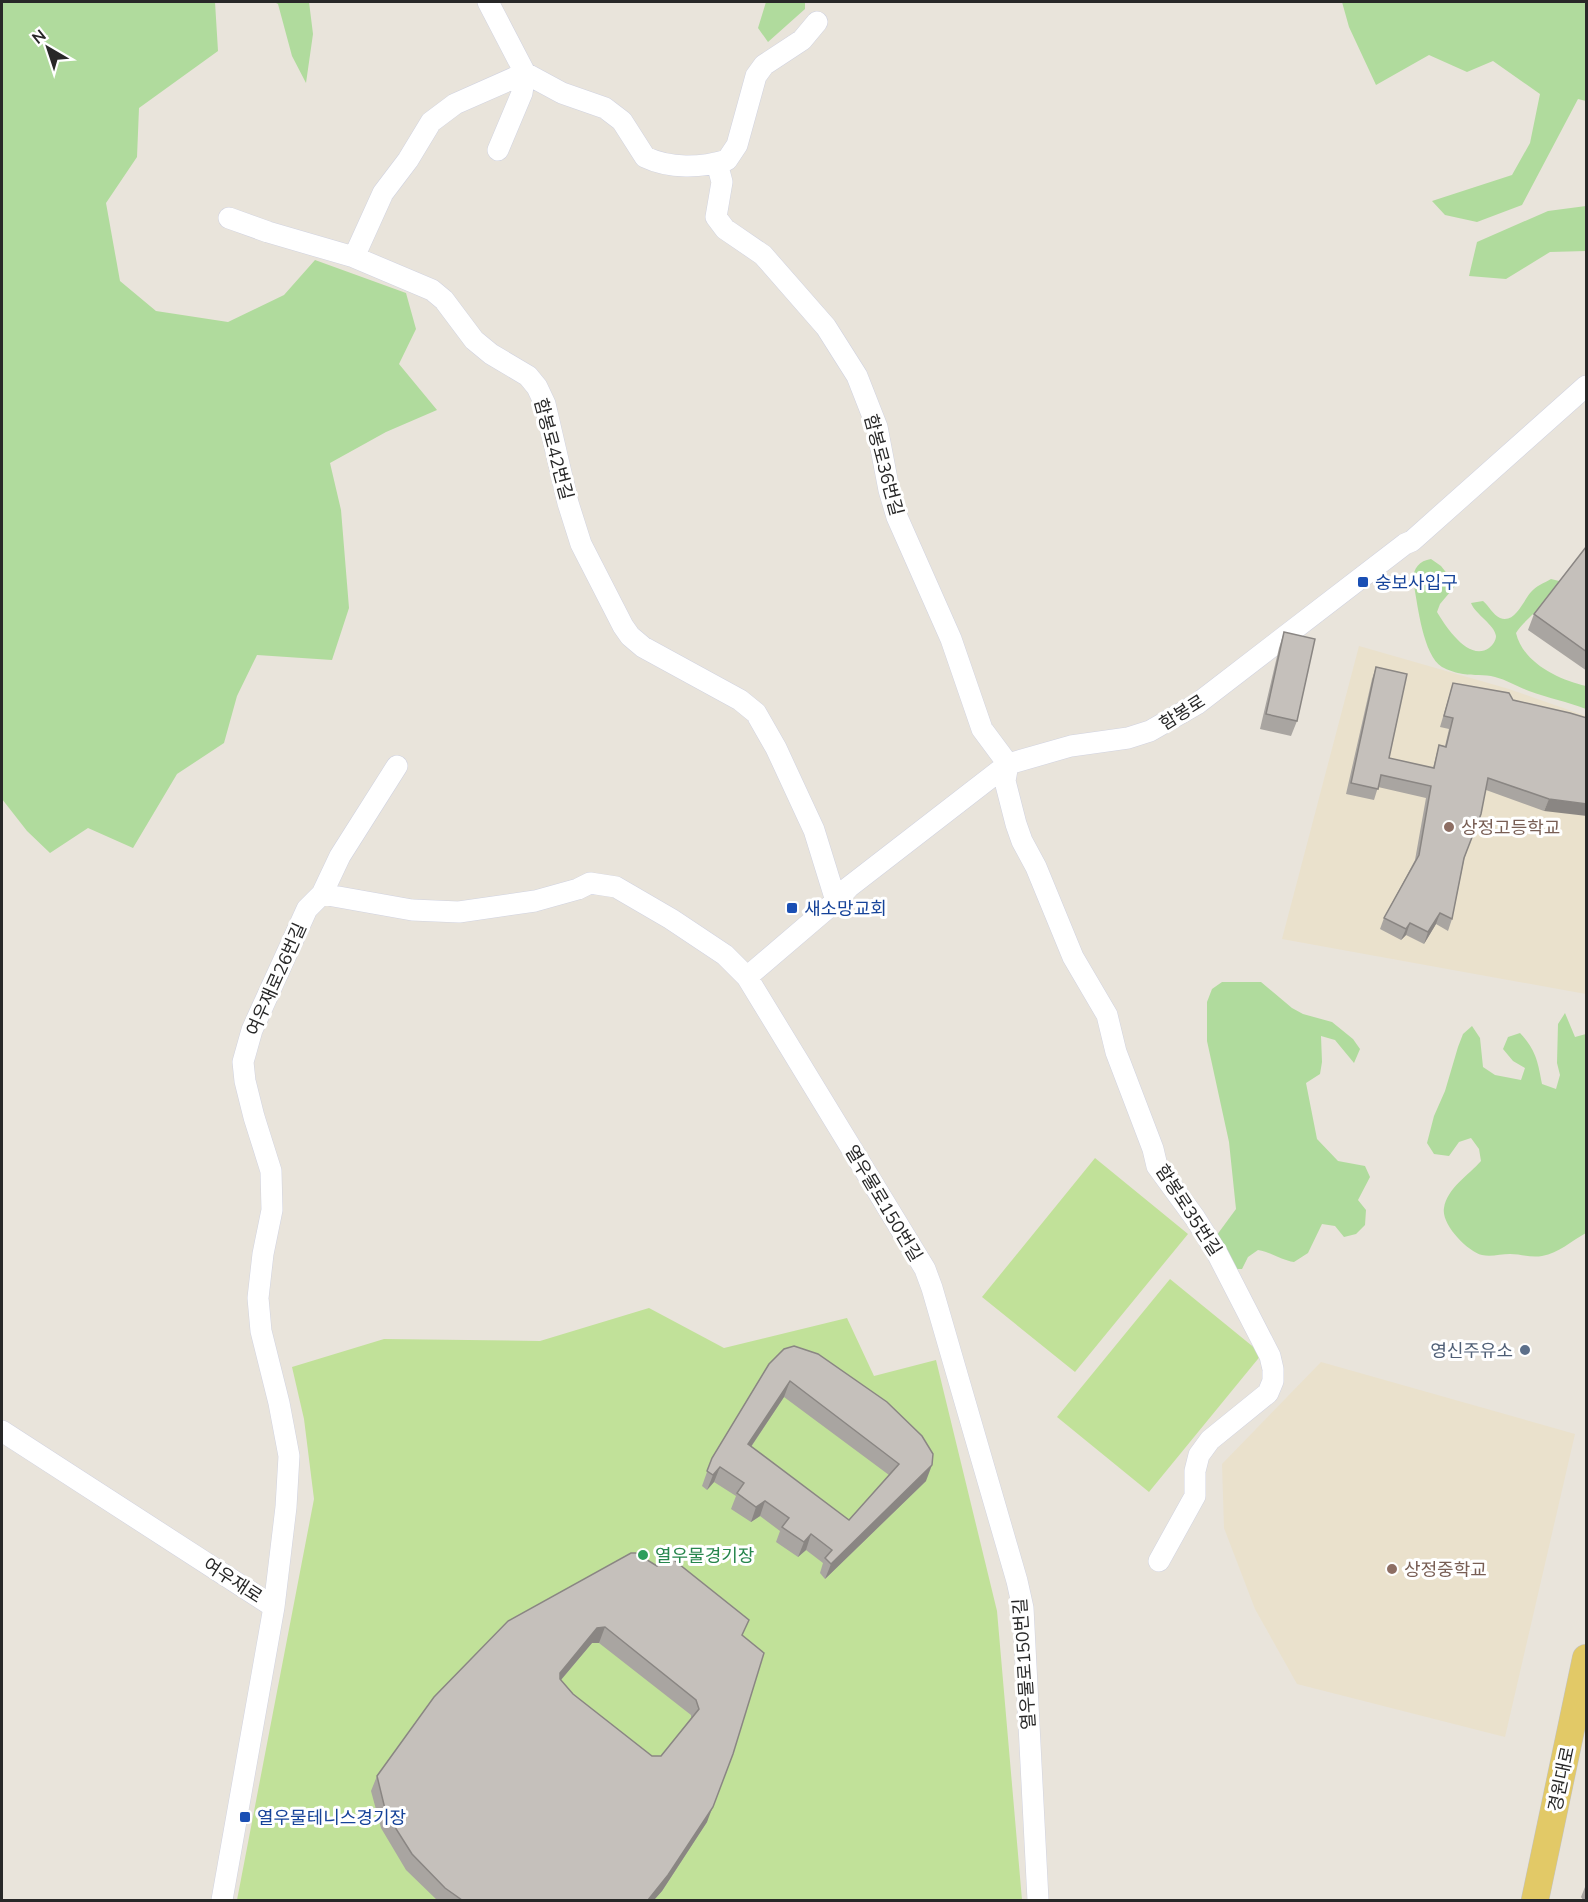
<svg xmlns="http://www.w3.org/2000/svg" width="1588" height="1902" font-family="Mulish,'Noto Sans KR',sans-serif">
<rect width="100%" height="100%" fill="#e9e4db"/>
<!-- education -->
<path fill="#eae1cc" d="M1359,646L1509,689L1586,716V994L1282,939Z
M1321,1362L1575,1434L1505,1737L1297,1684L1255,1609L1224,1528L1222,1464Z"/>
<!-- green -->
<path fill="#b0db9d" d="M2,2H215L218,51L139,108L137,157L106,203L120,281L156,311L228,322L284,295L315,260L406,293L416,329L399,364L437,410L386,432L330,463L341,510L349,608L332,660L257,655L237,696L224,743L177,774L133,848L88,828L50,853L27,831L2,799Z
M274,2H309L313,34L306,83L292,56L278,4Z
M766,2H805V9L768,42L758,28Z
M1342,2H1586V101L1578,99L1522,205L1477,222L1445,215L1432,201L1512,175L1530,143L1540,94L1493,61L1467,72L1429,55L1376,85L1349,27Z
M1586,206V251L1550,252L1506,279L1469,276L1477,242L1548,211Z
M1431,559L1441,566L1456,585L1440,604L1437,612C1446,627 1469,662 1489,648C1493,645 1496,640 1496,636C1495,625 1475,614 1471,603L1483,601C1489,606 1493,615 1500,618C1515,624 1523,601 1531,592C1536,586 1544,583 1551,579L1559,581C1556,600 1526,616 1516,633C1523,663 1559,680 1586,686V709C1568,702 1548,698 1529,691C1518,687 1507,680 1495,677C1484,674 1474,676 1463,674C1457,673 1447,670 1442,667C1423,655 1418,606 1414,586C1411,572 1417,561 1431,559Z
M1222,982H1261L1292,1008L1303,1014L1332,1022L1353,1039L1360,1049L1354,1063L1335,1040L1321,1036L1322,1062L1320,1074L1306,1083L1317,1139L1338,1161L1365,1166L1370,1177L1358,1200L1366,1210L1365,1225L1356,1234L1344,1237L1335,1226L1322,1224L1308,1253L1294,1262C1281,1260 1271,1252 1258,1250L1248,1257L1242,1269H1226L1211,1243L1236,1209L1229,1142L1207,1041V1002L1212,989Z
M1565,1013L1575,1037L1586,1034V1233C1571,1241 1559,1253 1542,1256C1531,1258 1521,1254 1510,1254C1501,1254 1491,1257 1482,1255C1467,1251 1441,1224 1444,1208C1447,1188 1469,1175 1481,1161L1479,1149L1471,1138L1459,1142L1449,1156L1434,1154L1427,1143L1434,1116L1445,1091L1458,1047L1463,1034L1472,1026L1480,1038L1483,1067L1495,1075L1521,1080L1525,1068L1513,1061L1503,1049L1508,1037L1520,1033C1536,1050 1538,1062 1542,1084L1556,1089L1560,1075L1557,1063L1558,1024Z"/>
<!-- pitch -->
<path fill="#c1e199" d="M1095,1158L1188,1234L1075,1372L982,1297Z
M1170,1279L1262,1354L1149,1492L1057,1417Z
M649,1308L724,1348L847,1318L874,1376L936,1360L997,1611L1022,1900H237L314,1499L304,1419L292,1367L384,1339L540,1341Z"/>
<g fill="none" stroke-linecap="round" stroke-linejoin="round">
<!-- minor casing -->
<g stroke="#d1d3e0" stroke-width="22">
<path id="minor" d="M488,2L525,73L562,93L605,108L622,121L645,157C670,169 701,168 727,160L737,145L756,76L764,65L802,40L817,22
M498,150L522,93L525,73
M717,163L722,182L716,217L725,229L763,255L826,327L857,376L877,427L889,490L897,517L951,639L982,729L1008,764L1005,781L1016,824L1022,841L1036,867L1073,957L1107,1015L1116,1052L1153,1149L1157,1166L1195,1218L1217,1253L1270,1356L1273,1369V1381L1268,1393L1210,1440L1199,1455L1195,1471V1496L1159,1561
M229,218L268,232L354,257L432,290L444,300L474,340L491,354L528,376L537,387L545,404L568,503L581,544L623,626L630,636L643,647L740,700L756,713L776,748L814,830L836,901
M354,257L383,193L408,160L431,122L455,104L525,73
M322,894L412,910L459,912L535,901L578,889L590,883L616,887L671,919L725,955L747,977L925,1269L932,1288L1017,1581L1023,1608L1038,1900
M747,977L836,901L849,887L1008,764L1071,746L1128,738L1150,731L1197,704L1405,544L1412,541L1586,386
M2,1431L274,1607L222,1900
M274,1607L286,1507L289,1456L279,1403L261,1331L258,1298L263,1254L272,1210L271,1171L254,1117L245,1081L243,1062L252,1030L307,909L322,894L340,856L397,766"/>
</g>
<!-- major casing -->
<g stroke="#c3c3c3" stroke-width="28">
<path id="major" d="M1535,1900L1586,1658"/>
</g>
<!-- minor -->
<use href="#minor" stroke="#fff" stroke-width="21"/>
<!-- major -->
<use href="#major" stroke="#e2c967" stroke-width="27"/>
</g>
<!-- wall -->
<path fill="#a9a5a1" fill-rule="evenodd" d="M1586,547L1587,671L1528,630L1534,614Z
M1284,632L1297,721L1291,736L1260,729L1279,648Z
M1376,667L1389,758L1433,768L1439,745L1445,746L1449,729L1440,727L1453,683L1513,700L1587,718L1544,811L1486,790L1464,860L1452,919L1448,931L1436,924L1424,944L1406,935L1401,940L1380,929L1384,918L1415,860L1426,798L1378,787L1374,800L1346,794L1372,679Z
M769,1364L926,1481L825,1579L820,1573L823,1563L806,1550L798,1557L776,1542L780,1531L760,1516L751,1522L731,1509L736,1496L714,1482L707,1490L702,1486L712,1458ZM784,1397L889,1475L849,1520L751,1447Z
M657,1566L743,1636L707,1822L662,1891L654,1900H437L406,1870L381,1828L371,1791L377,1776ZM592,1643H599L691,1715V1718L661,1756H652L573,1694L561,1680Z
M1587,1882V1900H1583L1581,1897Z"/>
<!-- shaded-wall -->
<path fill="#8a8683" d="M1549,799L1587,804V816L1544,811Z
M1440,913L1436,924L1424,944L1428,932Z
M1410,923L1406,935L1401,940L1406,929Z
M790,1381L784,1397L742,1460L748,1444Z
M932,1465L926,1481L825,1579L831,1564Z
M720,1467L714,1482L707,1490L713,1475Z
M765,1501L760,1516L751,1522L756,1507Z
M811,1534L806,1550L798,1557L804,1542Z
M605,1627L599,1643H592L554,1688L560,1673L597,1628Z
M733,1754L707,1822L662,1891L654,1900H648Z"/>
<!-- building -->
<path fill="#c5c0bb" stroke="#8a8683" stroke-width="1.5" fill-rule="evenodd" d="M1586,547H1587V652L1534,614Z
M1284,632L1315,639L1297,721L1266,714Z
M1376,667L1407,674L1389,758L1434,768L1439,745L1446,747L1453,718L1444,716L1453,683L1509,693L1513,700L1570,713L1587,718V804L1549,799L1488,778L1481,814L1464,858L1452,919L1440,913L1428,932L1410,923L1406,929L1384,918L1419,855L1431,786L1381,775L1378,789L1351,783Z
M794,1346L818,1354L887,1402L922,1436L933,1454L932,1465L831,1564L825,1558L832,1550L811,1534L804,1542L782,1527L789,1518L765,1501L756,1507L737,1493L744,1483L720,1467L713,1475L707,1471L712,1458L769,1364L784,1349ZM790,1381L899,1464L849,1520L748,1444Z
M631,1553H636L657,1566L670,1557L749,1620L742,1635L764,1653L733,1754L713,1807L668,1875L648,1900H462L445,1888L412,1854L386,1813L377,1776L434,1697L508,1621ZM605,1627L696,1700L699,1709L661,1756H652L573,1694L560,1679V1673L597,1628Z"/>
<!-- markers -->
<g fill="#1a4fb4" stroke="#fff" stroke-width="2">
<rect x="1357" y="576" width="12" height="12" rx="3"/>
<rect x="786" y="902" width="12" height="12" rx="3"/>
<rect x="239" y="1811" width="12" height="12" rx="3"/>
</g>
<g fill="#8d6e63" stroke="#fff" stroke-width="2">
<circle cx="1449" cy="827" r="6"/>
<circle cx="1392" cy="1569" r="6"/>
</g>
<circle fill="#5c6f8a" stroke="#fff" stroke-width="2" cx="1525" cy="1350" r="6"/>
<circle fill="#2e9e5b" stroke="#fff" stroke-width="2" cx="643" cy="1555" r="6"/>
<g text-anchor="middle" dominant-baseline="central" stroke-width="6" stroke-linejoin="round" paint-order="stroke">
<!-- street labels -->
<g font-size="18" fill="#282828" stroke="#fff">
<text transform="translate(554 449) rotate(75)">함봉로42번길</text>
<text transform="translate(884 465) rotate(75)">함봉로36번길</text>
<text transform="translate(1182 712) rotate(-32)">함봉로</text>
<text transform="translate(276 979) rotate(-66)">여우재로26번길</text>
<text transform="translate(884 1203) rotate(59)">열우물로150번길</text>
<text transform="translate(1189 1210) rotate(57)">함봉로35번길</text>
<text transform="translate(233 1580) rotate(33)">여우재로</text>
<text transform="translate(1024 1664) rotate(-94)">열우물로150번길</text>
<text transform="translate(1561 1779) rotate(-78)">경원대로</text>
</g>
<!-- transit labels -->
<g font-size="18" fill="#164399" stroke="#fff" text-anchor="start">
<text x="1375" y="582">숭보사입구</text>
<text x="804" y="908">새소망교회</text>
<text x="257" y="1817">열우물테니스경기장</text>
</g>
<!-- education labels -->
<g font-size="18" fill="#785e54" stroke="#fff" text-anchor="start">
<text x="1461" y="827">상정고등학교</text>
<text x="1404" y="1569">상정중학교</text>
</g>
<!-- service labels -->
<g font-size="18" fill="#4e5e75" stroke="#fff" text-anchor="end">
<text x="1513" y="1350">영신주유소</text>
</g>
<!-- leisure labels -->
<g font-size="18" fill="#27864d" stroke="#fff" text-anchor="start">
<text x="655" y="1555">열우물경기장</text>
</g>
</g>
<!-- border -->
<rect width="1588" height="1902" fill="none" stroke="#282828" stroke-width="6"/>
<!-- north arrow -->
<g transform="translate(48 48) rotate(321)" stroke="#ffffff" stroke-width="4.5" paint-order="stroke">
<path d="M0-4.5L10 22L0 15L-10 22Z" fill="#282828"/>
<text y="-9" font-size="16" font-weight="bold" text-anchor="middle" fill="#282828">N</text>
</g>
</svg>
